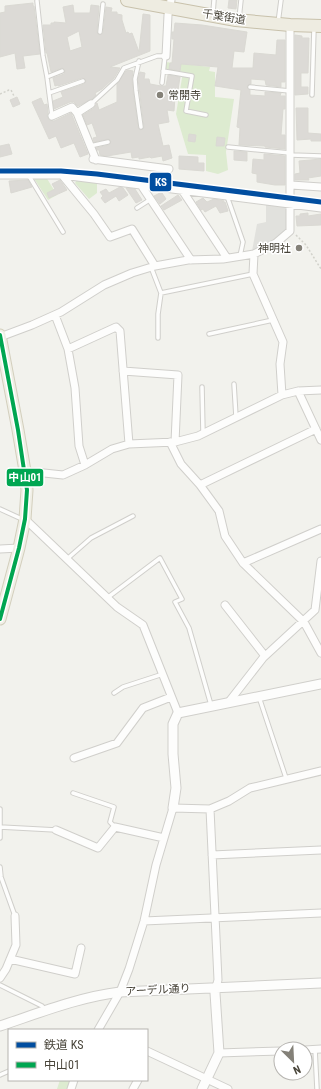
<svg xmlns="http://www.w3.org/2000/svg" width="321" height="1089" font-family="'Roboto Condensed','Noto Sans JP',sans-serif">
<rect width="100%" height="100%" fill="#f2f2ed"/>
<!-- green -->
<path fill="#ddebd0" d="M165,62L210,67L209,71L215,72V97L234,99L226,152L228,170L218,174L206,171V155L188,154L176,114L183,72L165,70Z
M33,177H46L57,195L48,200Z
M77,180L97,183V193L89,199L75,183Z
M60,1080H72L69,1089H57Z"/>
<!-- parking -->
<path fill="#e1e1dd" d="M266,203L290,206L289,230L274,243L252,251L257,224L266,222Z"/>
<!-- building -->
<path fill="#dcdad6" stroke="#dad9d3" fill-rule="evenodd" d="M229,0H237L236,9L228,8Z
M33,3V6H34L40,54L23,56L25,68L17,69L15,53L0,57V13L5,12V6Z
M73,5L74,13H90L91,5L99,6L97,32L99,35L103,33L106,7L112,8L111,12H117V14L122,15V20L126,33L128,32L129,34L132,33L139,52L143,14L150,15V51L110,67L120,68L114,78L102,89L95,93L96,95L92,99L78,106L74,102H70L54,109L53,101L63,97L61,92L84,84L86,81L85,79L82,78L58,86V85L55,86L53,78L64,74L65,70L62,68L51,72L47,53H46L43,25H51V23H54V22L66,23L63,7ZM79,31L82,47L70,51L67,37Z
M175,23L202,25L247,32L244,52L234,51L232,68H253L254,53L276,55L277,40H285V82H281V87L266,85L265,80L251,79V84L248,85L247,87L250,90V95L265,96V92L281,93L280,96H285V109H283L281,135H285V149L265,147V146L239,145L240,128L237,127L241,90L215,86L218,67L181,64L180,71L169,69L170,63H172L174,39H172V32H174Z
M295,35L302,36V38H309L308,73H301V87H308V94L295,95Z
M128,70L133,71L132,79L133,91L138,127L140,130L143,129L144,127L138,79L140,72L145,73L144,79H149L150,84L161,86H166L168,75L180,77L178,90L176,97H175L174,111L167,110L169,122L158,124L163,146L169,145L172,158L163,161L162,156L151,158L150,157L139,159V157L132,158L131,152L107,156L100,155L99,150H97L96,148L109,145L111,141L108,139L94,142L93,138L97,137L92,123L87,125L83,115L94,108L97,103L99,110L117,102V84L126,71Z
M17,97L20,104L13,107L10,100Z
M41,98L44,105L47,104L48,113L47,116L49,120L54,121L71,113L88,154L80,157L74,143L61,148L56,136L49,139L32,102Z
M296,108H308V133L321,134V141H311V139L297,140Z
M189,134L196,135L195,142L188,141Z
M217,137L225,138L224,146H216Z
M9,144L12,154L0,157V146Z
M234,151L247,152V161L234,160Z
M264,154L285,156V185H275L257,182V174L252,173L253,159L264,160Z
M179,156L198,157V163H204V171L179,169Z
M321,159V176L308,178L309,180H295V174L300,173L299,161Z
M28,180L32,187L11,193L9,181Z
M60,180L67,190L49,198L47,193L55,189L52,184Z
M120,187L123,188L128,195L119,201L116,196L105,203L101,198L103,196L100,192L106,189L109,193Z
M126,188L135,189L142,200L136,203Z
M160,193H162L166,199L160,204L154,196Z
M178,195L182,200L164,210L161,206Z
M203,198L207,202L214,199L224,201L222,202H225L228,211L220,213L216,206L205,212L203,209L201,210L196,202Z
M308,213V216L321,214V225L297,226L296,216H300V214Z"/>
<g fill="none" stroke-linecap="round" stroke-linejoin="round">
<!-- service casing -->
<g stroke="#d0cfcb" stroke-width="5.5">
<path id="service" d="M37,1L43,56L47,77L52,116
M213,13L214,0
M239,19L241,0
M278,23L281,0
M100,32L103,4
M139,61L135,79L136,91L141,127
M163,71L192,76L186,111L206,115
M47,77L62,71
M250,87L290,91
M49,93L83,81
M312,95L314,28
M91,104L117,80L124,68L157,56H165L162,83
M90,146L108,142
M228,147L290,153
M291,155L321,156
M29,176L63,232
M227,196L243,242L240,256
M137,208L151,199
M151,267L161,293L253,274
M209,334L273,320
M158,338V314L161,293
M234,384L236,417
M202,387L203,433
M0,509L24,520
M67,559L91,538L133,516
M107,598L160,558L182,599L175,602L189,628L211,705
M114,693L123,687L163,674
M259,697L286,778
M73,793L114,807L110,822L115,827
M0,809V838
M0,827L56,830
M0,867L1,877L15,916
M0,985L42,1006L45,1010
M315,1049L317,1089
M0,1075L9,1071"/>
</g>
<!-- minor casing -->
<g stroke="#d0cfcb" stroke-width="9">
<path id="minor" d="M165,56H166L168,15L171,0
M77,113L91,104
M52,116L72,107L77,113L96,160
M93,159L169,169
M0,175H62L321,208
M62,175L94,214L110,237L132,229L155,266
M141,185L191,260
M291,185L321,187
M182,190L227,258
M254,254L253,274L283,342L280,364L282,395
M55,315L68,349L75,388L79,446L85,465
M0,337L32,325L61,312L104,285L132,273L155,266L188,260L223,259L254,254L276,243L290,231V25
M68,349L116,327L120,331L129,444
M123,371L178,375L175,442
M298,391L321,440
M170,442L181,464L200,485L219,511L225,536L243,563L304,622L321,653
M25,471L63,475L85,465L112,449L129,444L175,442L198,436L282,395L298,391L321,390
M200,485L316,429
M25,519L117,607L143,625L178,713
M0,549L19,548
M243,563L321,529
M225,605L265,656
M228,703L263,658L315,610L321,561
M74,758L117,743L143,708L171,697
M210,809L218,980L216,987
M56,830L98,848L115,827L164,838
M212,855L321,850
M144,921L321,913
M10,959L75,974L81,948
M0,978L6,969L16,945L15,916
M98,1030L120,992L129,969L144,921L156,865L173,808L210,809L229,801L250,788L321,771
M305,1050L321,1049
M147,1051L228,1089
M219,1053L281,1051
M71,1089L74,1080
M133,1089L138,1080"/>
</g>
<!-- tertiary casing -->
<g stroke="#d0cfcb" stroke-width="11">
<path id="tertiary" d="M173,808L176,788L173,754V724L178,713L321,684
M0,1026C39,1013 79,997 120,992L321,983
M202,1089L219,1053L215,993L216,987"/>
</g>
<!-- primary casing -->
<g stroke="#d3cfbd" stroke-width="13">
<path id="primary" d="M0,335L18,430L25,471L27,490L25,519L19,548L0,619"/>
</g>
<!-- trunk casing -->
<g stroke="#c8c1ab" stroke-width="14">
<path id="trunk" d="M127,0L236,20L290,25L321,26"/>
</g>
<!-- path -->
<path stroke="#d2d2cb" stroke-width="1.5" stroke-dasharray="2 2" stroke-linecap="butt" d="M0,94L9,90H11L14,96
M296,235L306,245L321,269"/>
<!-- service -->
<use href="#service" stroke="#fdfdfc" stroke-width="3.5"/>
<!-- minor -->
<use href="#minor" stroke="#fdfdfc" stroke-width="7"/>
<!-- tertiary -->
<use href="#tertiary" stroke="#fdfdfc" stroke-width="9"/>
<!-- primary -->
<use href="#primary" stroke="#f0efe6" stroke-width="11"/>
<!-- trunk -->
<use href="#trunk" stroke="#eeece1" stroke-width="12"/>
<!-- bus-1 casing -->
<g stroke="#fff" stroke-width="7">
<path id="bus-1" d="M0,335L18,430L27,490L25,519L19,548L0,619"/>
</g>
<!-- bus-1 -->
<use href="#bus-1" stroke="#00a651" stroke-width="4"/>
<!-- rail-1 casing -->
<g stroke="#fff" stroke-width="8">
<path id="rail-1" d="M0,171H61L97,174L321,202"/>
</g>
<!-- rail-1 -->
<use href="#rail-1" stroke="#014ea0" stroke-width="5"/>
</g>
<!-- markers -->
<g fill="#848178" stroke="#fff" stroke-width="1.5">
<circle cx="160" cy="95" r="4"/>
<circle cx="299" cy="248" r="4"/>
</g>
<g text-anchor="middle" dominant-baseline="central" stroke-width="3" stroke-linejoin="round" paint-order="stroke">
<!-- street labels -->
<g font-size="11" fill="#484439" stroke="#fff">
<text transform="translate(224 17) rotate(9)">千葉街道</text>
<text transform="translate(158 990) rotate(-3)">アーデル通り</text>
</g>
<!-- poi labels -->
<g font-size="11" fill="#484439" stroke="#fff" text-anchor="start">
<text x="168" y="95">常開寺</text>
<text x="291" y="248" text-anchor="end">神明社</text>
</g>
</g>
<g stroke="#fff" stroke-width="1.5">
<rect x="149" y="172" width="23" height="20" rx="4" fill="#014ea0"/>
<rect x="6" y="468" width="38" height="19" rx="4" fill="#00a651"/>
</g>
<g font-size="11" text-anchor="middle" font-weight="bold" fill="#fff">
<text x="161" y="186">KS</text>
<text x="25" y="481">中山01</text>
</g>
<!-- legend -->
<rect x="8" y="1029" width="140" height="52" fill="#ffffff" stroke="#b6b4b0"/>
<rect x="16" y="1042" width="20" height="6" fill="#014ea0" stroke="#b6b4b0"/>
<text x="44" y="1049" font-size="12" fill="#484439">鉄道 KS</text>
<rect x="16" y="1062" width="20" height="6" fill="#00a651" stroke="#b6b4b0"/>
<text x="44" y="1069" font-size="12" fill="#484439">中山01</text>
<!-- north arrow -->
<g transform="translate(293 1061) rotate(156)"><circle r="19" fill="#ffffff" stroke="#b6b4b0"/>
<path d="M0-3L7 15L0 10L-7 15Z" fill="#848178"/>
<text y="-6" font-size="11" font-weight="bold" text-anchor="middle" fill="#484439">N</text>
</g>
</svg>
